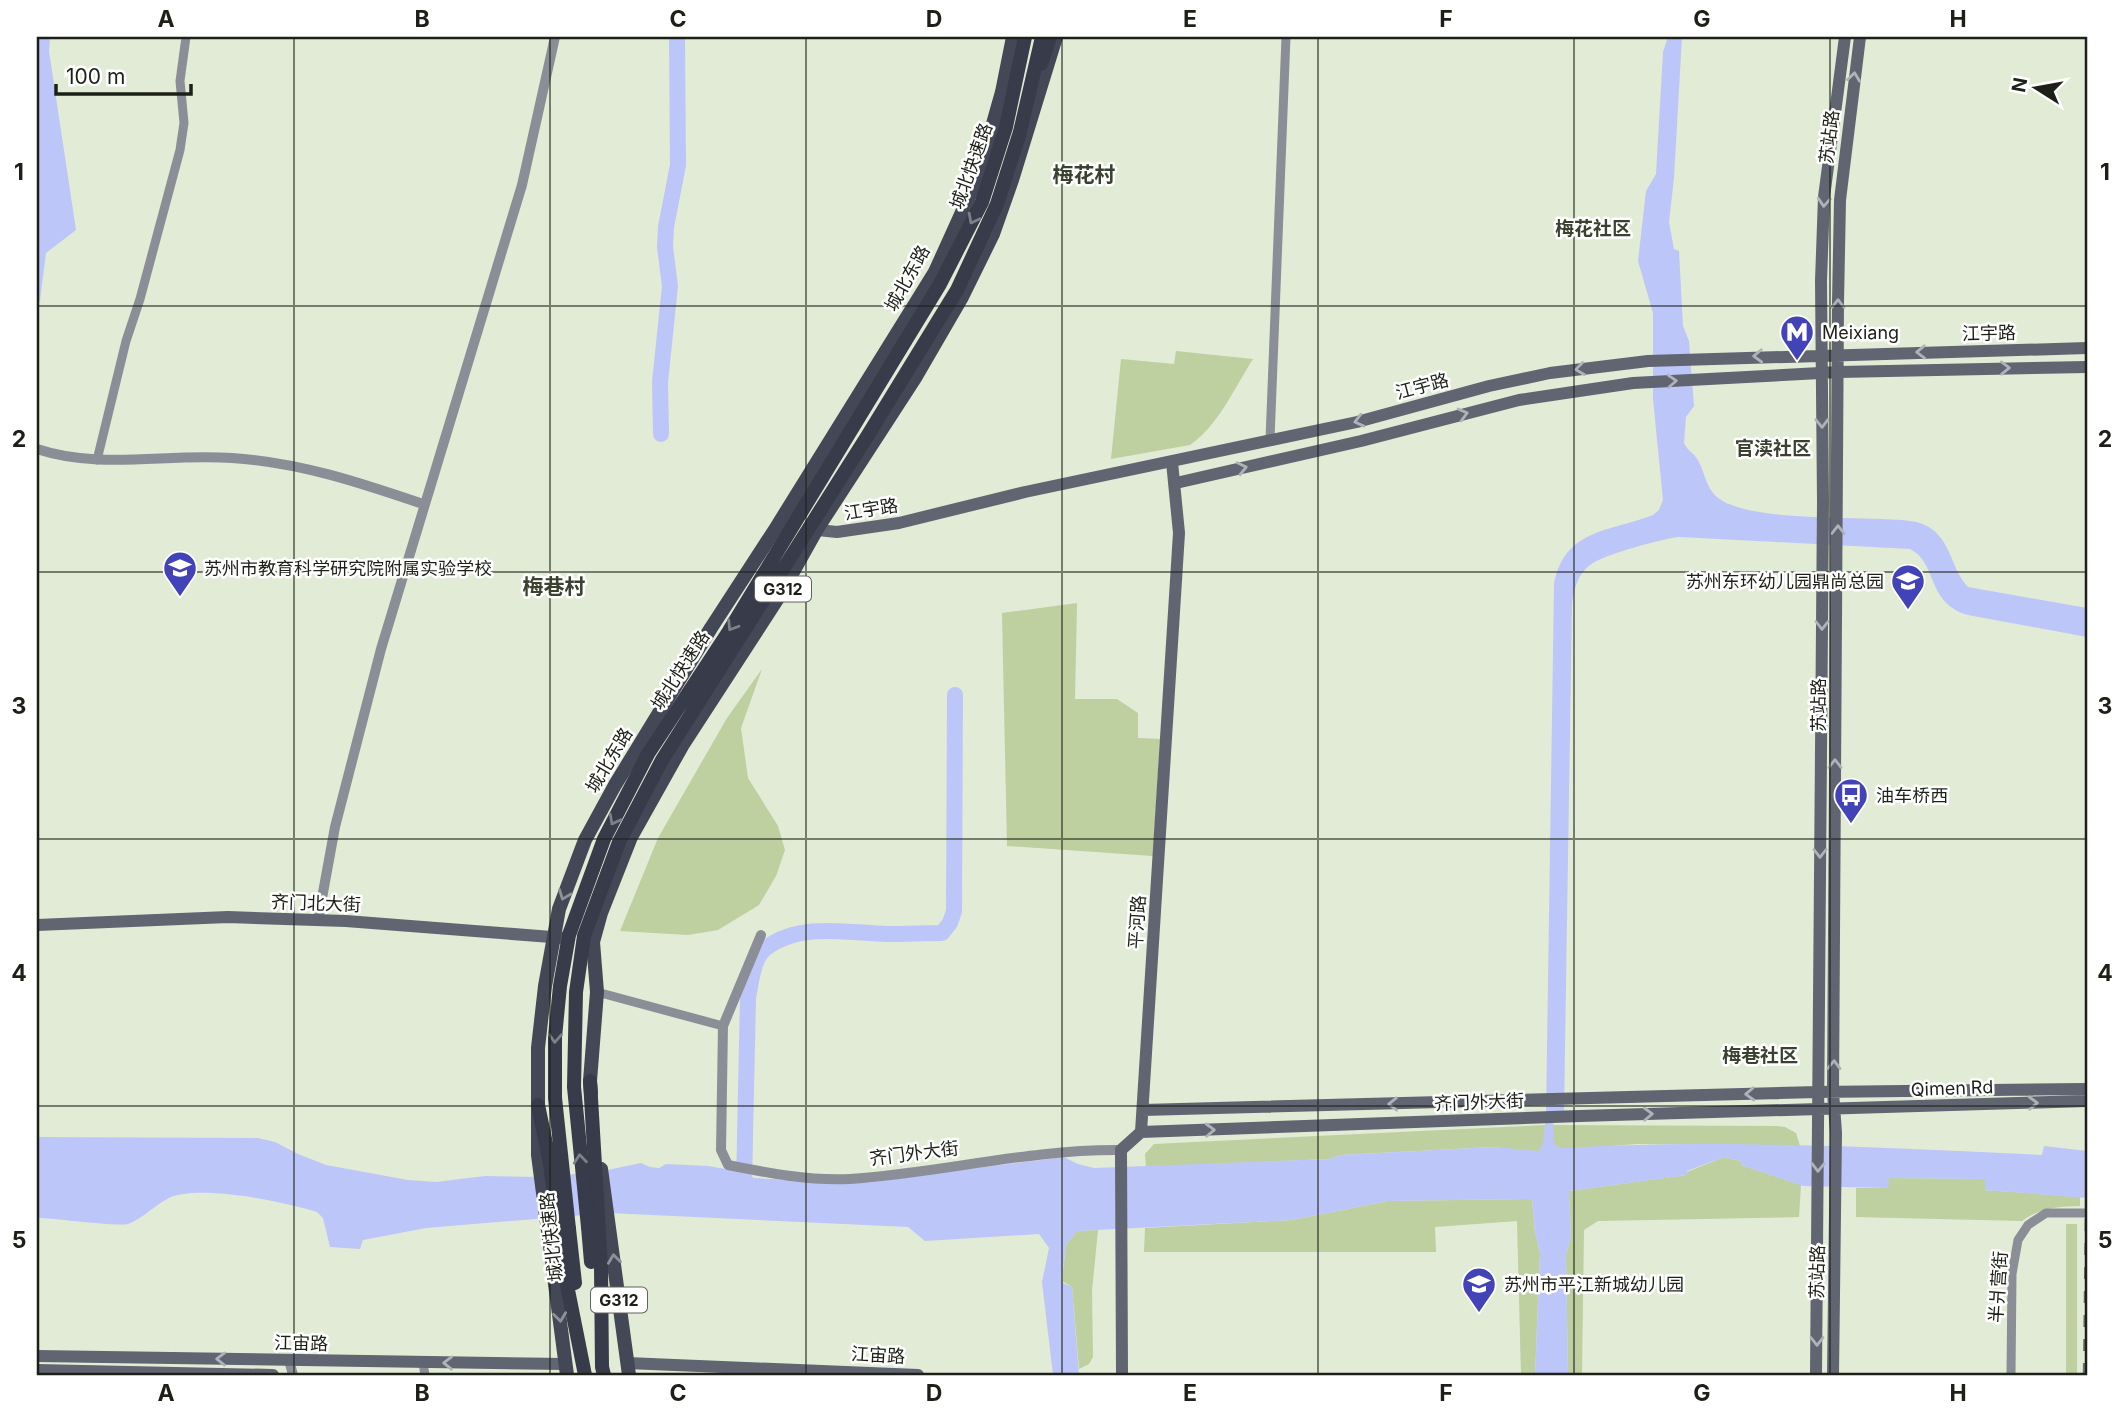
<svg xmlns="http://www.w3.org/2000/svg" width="2124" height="1412" font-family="Inter,'Noto Sans SC',sans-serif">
<rect width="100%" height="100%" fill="#e2ebd5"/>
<!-- green -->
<path fill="#becfa0" d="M2085,37H2087V335H2085Z
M1176,351L1253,359C1235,387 1218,426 1190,445L1111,459L1121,359L1174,364Z
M1077,603L1075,699H1117L1138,713V738L1160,739L1153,856L1007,846L1002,613Z
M762,669L741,728L748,778L778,826L785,850L776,876L759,905L718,930L688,935L620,931L658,838L727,718Z
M1545,1125L1777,1126L1785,1127L1796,1133L1800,1146L1637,1144L1535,1152L1493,1147L1341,1155L1329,1159L1146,1167L1145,1154L1154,1144Z
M1724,1157L1741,1161V1165L1801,1185L1799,1217L1598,1221L1584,1230L1582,1375H1568L1566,1255L1571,1237L1569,1191L1686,1175L1687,1172Z
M1888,1178L1985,1179V1190L2080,1197V1206C2058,1207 2041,1207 2022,1221L1856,1217V1188H1888Z
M1532,1199L1535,1233L1540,1253L1535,1375H1521L1517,1221L1435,1227L1436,1252H1144L1145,1228L1292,1220L1388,1201Z
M2066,1224H2077V1375H2066Z
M1098,1230L1092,1291L1093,1357L1089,1364L1079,1369L1072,1287L1062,1281L1066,1245L1077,1231Z"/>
<!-- water -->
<path fill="#bdc6f9" d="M37,37H50L49,51L76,230L46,253L40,301H37Z
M1668,37H1682L1674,178L1669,222L1674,249L1679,251L1683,326L1689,341L1694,406L1686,417L1684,443C1687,449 1690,451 1694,455C1705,467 1704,486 1717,497C1743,520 1843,517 1880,519C1894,520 1914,519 1927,526C1952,540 1950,568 1968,587L2087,608V637L1968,615C1926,603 1938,563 1910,549L1680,537C1664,538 1602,555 1590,565C1577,575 1574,589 1572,604L1564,1114L1553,1115L1554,1144L1561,1148C1721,1139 1882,1147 2042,1155L2044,1146L2087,1151V1198L1985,1190V1179L1889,1178L1888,1188L1803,1186L1741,1165V1161L1724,1157L1687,1171V1175L1569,1191L1571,1237L1566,1255L1568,1375H1535L1540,1253L1535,1233L1532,1199L1388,1201L1292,1220L1077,1231L1066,1245L1062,1278L1063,1283L1072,1287L1079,1375H1053L1042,1282L1049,1248L1039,1234L925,1241L908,1227L609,1213L426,1228L363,1240L360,1249L330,1247L323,1218L317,1212C285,1202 199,1184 169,1198C155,1205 142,1219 128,1224C118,1227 54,1218 37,1218V1137L258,1138L275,1142L298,1154L326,1165L408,1180L436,1182L485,1176L542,1177L598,1172L641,1163L650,1167L659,1168L666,1164L708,1166L743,1172L754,1178L856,1183L1064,1157L1078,1164L1094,1168L1329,1159L1341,1155L1493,1147L1539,1151L1543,1143L1546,1115L1554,584C1565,528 1610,532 1653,515L1659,510L1663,500L1653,399V313L1638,261L1646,191L1656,174L1663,52Z"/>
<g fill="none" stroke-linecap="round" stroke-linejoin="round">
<!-- river -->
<path stroke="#bdc6f9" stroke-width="16" d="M661,434L660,382L670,286L665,247L666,227L678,165L677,37
M744,1183L748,998C751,982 753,958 766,948C800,922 849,933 887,934C905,934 924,933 942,933L950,923L954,911L955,695"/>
<!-- minor -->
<path stroke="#8c8e97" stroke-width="9" d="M1270,439L1286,37
M97,460L126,341L140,299L180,150L184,123L180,81L186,37
M597,992L723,1026
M423,1363L425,1375
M2011,1375L2012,1274L2018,1240L2028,1225L2046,1213H2087"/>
<!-- tertiary -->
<path stroke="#8c8e97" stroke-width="10" d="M37,449C100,470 167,453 232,458C299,462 361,483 423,504
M318,920L335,827L381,649L522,185L555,37
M761,935L723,1026L721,1150L728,1165C768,1173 809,1181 850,1179C941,1173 1029,1149 1121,1150
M289,1360L293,1375"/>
<!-- secondary -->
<path stroke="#616471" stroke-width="12" d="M1176,483L1361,441L1519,400L1633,383L1839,372L2087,367
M808,529L837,532L899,523L1025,492L1357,422L1489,386L1550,373L1648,361L2087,348
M37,925L228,917L346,921L564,938
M1143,1110L1818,1092L2087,1089
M1141,1132L1580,1116L2087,1101
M37,1356L565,1364
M627,1363L918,1375
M37,1370L273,1375
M1122,1375L1121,1150L1141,1132L1179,533L1172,462
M1816,1375L1823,502L1821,281L1824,197L1845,37
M1833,1375L1836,1133L1833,1092L1838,302L1840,200L1860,37"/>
<!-- primary -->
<path stroke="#444756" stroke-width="14" d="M591,1093L590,1081L597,992L593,942L601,913L631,837L682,746L780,595L817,529L915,378L962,297L993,234L1012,180L1056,37
M601,1169L629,1375
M567,1375L538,1155V1048L545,986L559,909L585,840L615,785L711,628L776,528L935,272L978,177L1002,92L1013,37"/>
<!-- trunk -->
<path stroke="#383b4a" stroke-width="14" d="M1041,64L1050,37
M590,1081L601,1267L602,1367L604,1375
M538,1105L550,1163L561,1255L585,1375
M588,1227L591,1262
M569,1229L575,1283"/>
<!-- rail -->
<path stroke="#717668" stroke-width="2.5" stroke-dasharray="12 12" stroke-linecap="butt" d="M2084,1375L2087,1138"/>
<!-- trunk-bridge -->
<path stroke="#383b4a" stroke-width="14" d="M588,1227L574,1087L576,992L584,936L619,842L662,760L868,435L957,290L997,204L1020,132L1042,37
M569,1229L555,1098V1037L560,986L569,935L604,839L648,754L729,631L940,284L982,202L1006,127L1025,37"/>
</g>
<!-- one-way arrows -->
<defs><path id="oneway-chevron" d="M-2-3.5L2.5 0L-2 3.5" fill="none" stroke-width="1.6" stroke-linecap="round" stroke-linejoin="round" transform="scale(1.75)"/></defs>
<g stroke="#b0b2b8">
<use href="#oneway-chevron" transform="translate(1854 77) rotate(-83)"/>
<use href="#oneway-chevron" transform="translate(1824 202) rotate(94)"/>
<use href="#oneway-chevron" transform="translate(1838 304) rotate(-90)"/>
<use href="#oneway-chevron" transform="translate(1921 352) rotate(179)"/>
<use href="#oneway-chevron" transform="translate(1758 356) rotate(178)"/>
<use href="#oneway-chevron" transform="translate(2005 368) rotate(-1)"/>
<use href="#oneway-chevron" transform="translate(1580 369) rotate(172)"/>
<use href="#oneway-chevron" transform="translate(1672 381) rotate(-3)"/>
<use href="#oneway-chevron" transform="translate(1463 414) rotate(-15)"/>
<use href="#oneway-chevron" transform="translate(1359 421) rotate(166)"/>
<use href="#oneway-chevron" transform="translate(1822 423) rotate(89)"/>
<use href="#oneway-chevron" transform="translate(1242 468) rotate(-13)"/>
<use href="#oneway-chevron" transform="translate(1838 530) rotate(-90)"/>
<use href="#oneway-chevron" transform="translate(1822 625) rotate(90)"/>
<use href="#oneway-chevron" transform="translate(1835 764) rotate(-90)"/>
<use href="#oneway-chevron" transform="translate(1820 853) rotate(90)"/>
<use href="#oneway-chevron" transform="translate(1834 1065) rotate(-89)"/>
<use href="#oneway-chevron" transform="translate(1750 1094) rotate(178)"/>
<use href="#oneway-chevron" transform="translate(2033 1103) rotate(-2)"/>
<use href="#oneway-chevron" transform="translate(1393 1104) rotate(179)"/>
<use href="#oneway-chevron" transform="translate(1648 1114) rotate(-2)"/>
<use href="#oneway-chevron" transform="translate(1210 1130) rotate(-2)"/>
<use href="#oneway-chevron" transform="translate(1818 1167) rotate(91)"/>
<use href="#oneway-chevron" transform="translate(1817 1341) rotate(90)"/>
<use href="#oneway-chevron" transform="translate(221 1359) rotate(-179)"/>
<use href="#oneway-chevron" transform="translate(448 1363) rotate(-179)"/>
</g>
<g stroke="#7e8089">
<use href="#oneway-chevron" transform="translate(973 219) rotate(117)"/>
<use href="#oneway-chevron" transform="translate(732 626) rotate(122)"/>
<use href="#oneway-chevron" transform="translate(614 820) rotate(118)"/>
<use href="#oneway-chevron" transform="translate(555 1038) rotate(93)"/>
<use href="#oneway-chevron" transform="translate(580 1159) rotate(-96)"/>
</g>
<g stroke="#8f919a">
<use href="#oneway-chevron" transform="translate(564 895) rotate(111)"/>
<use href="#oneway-chevron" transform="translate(614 1259) rotate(-97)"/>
<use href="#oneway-chevron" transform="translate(560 1317) rotate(83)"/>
</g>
<!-- grid -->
<path fill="none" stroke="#1d2018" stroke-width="2" stroke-opacity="0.55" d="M294,37V1375M550,37V1375M806,37V1375M1062,37V1375M1318,37V1375M1574,37V1375M1830,37V1375M37,306H2087M37,572H2087M37,839H2087M37,1106H2087"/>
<!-- icons -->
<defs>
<g id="metro-pin" transform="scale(1.75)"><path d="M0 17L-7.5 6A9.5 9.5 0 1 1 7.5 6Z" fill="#4343b8" stroke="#fff"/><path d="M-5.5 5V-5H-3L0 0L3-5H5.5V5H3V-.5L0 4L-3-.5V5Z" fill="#fff"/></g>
<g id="school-pin" transform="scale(1.75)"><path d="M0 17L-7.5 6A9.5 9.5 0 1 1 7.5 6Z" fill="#4343b8" stroke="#fff"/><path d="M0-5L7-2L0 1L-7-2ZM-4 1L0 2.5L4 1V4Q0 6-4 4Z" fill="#fff"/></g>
<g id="bus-pin" transform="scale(1.75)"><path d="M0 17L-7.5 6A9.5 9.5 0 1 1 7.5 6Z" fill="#4343b8" stroke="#fff"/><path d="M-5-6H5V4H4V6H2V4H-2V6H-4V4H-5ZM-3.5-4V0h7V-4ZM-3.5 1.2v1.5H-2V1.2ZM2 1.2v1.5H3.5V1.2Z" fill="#fff"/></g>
</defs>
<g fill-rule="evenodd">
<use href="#metro-pin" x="1797" y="332"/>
<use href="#school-pin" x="180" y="568"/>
<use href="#school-pin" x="1908" y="581"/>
<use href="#bus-pin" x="1851" y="795"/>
<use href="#school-pin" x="1479" y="1284"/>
</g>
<g text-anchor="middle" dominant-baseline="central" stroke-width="5" stroke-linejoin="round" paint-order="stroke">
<!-- shield labels -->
<g fill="#fff" stroke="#61635d" stroke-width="2">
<rect x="755" y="576.5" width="56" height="25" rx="5"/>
<rect x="591" y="1287.5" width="56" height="25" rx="5"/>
</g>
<g font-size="16" font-weight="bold" fill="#1d2018">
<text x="783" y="589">G312</text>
<text x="619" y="1300">G312</text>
</g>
<!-- street labels -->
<g font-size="18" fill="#1d2018" stroke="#fff">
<text transform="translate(1829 137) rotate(-83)">苏站路</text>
<text transform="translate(971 166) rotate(-70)">城北快速路</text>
<text transform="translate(907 278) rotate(-61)">城北东路</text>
<text transform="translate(1989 333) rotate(-1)">江宇路</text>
<text transform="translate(1422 386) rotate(-15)">江宇路</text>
<text transform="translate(871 509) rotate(-9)">江宇路</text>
<text transform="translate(680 670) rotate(-57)">城北快速路</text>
<text transform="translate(1818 705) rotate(-90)">苏站路</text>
<text transform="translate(609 760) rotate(-59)">城北东路</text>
<text transform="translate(316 903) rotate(2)">齐门北大街</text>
<text transform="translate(1137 922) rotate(-86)">平河路</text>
<text transform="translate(1952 1088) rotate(-2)">Qimen Rd</text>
<text transform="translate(1479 1102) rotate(-2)">齐门外大街</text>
<text transform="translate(914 1153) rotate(-7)">齐门外大街</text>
<text transform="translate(551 1237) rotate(-96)">城北快速路</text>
<text transform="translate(1817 1272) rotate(-89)">苏站路</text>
<text transform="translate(1998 1287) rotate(-86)">半爿营街</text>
<text transform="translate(301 1343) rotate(1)">江宙路</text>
<text transform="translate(878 1355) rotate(3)">江宙路</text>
</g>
<!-- poi labels -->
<g font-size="18" fill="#1d2018" stroke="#fff" text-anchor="start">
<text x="1822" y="332">Meixiang</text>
<text x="204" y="568">苏州市教育科学研究院附属实验学校</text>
<text x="1884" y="581" text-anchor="end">苏州东环幼儿园鼎尚总园</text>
<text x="1876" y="795">油车桥西</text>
<text x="1504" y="1284">苏州市平江新城幼儿园</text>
</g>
<!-- neighbourhood labels -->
<g font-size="19" font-weight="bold" fill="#3a412f" stroke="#fff">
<text x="1593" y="228">梅花社区</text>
<text x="1773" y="448">官渎社区</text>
<text x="1760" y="1055">梅巷社区</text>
</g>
<!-- quarter labels -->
<g font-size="21" font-weight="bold" fill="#3a412f" stroke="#fff">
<text x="1084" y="174">梅花村</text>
<text x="554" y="586">梅巷村</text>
</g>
</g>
<!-- border -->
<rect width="2124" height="1412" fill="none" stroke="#ffffff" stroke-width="77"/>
<!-- north arrow -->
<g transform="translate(2036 88) rotate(281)" stroke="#ffffff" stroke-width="5" paint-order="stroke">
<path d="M0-5L12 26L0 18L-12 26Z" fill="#1d2018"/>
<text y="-10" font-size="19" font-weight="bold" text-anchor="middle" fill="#1d2018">N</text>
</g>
<!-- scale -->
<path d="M56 84v10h135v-10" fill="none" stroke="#1d2018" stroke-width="3.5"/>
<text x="66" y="84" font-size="21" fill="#1d2018" stroke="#ffffff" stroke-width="5" paint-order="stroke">100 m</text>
<rect x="38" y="38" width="2048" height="1336" fill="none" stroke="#1d2018" stroke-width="2.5"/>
<g font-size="23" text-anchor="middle" font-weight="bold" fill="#1d2018">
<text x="166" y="27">A</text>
<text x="422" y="27">B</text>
<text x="678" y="27">C</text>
<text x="934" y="27">D</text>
<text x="1190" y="27">E</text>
<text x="1446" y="27">F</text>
<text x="1702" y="27">G</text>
<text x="1958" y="27">H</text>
<text x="19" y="180">1</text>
<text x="2105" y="180">1</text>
<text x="19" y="447">2</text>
<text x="2105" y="447">2</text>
<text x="19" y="714">3</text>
<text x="2105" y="714">3</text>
<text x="19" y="981">4</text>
<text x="2105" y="981">4</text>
<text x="19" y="1248">5</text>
<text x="2105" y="1248">5</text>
<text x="166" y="1401">A</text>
<text x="422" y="1401">B</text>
<text x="678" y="1401">C</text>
<text x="934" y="1401">D</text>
<text x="1190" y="1401">E</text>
<text x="1446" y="1401">F</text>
<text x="1702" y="1401">G</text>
<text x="1958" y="1401">H</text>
</g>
</svg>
